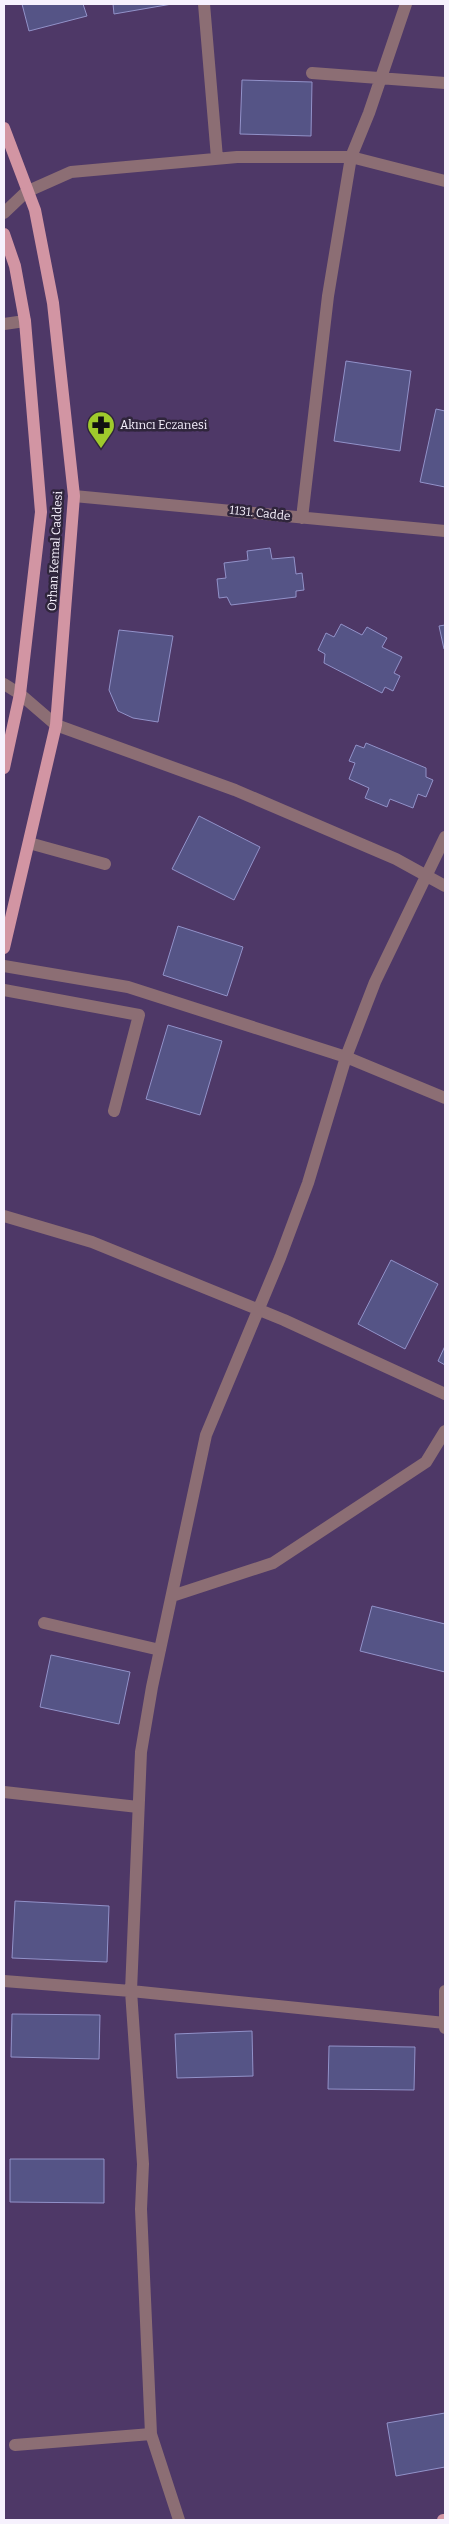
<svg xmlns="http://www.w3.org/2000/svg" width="449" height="2524" font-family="Bitter,serif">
<rect width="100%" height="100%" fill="#4e3867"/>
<!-- building -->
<path fill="#555486" stroke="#9292c9" d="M22,4H83L87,16L29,31Z
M113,4H172L114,14Z
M242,80L312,82L311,136L240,134Z
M346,361L411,371L400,451L334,441Z
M436,409L445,411V487L420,482Z
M270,548L272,559L294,557L296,574L302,573L304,590L296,591V597L231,605L227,597L219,598L217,579L226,578L224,563L248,560L247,551Z
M341,624L362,635L367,627L387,638L382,647L402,657L394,673L400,676L393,691L385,687L382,693L324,663L325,654L318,650L326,633L334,637Z
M445,625V649H444L439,626Z
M119,630L173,636L158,722L133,718L118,711L109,690Z
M366,743L426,768V777L433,780L426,797L418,794L413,808L390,799L387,807L365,798L369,788L349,779L355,763L349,761L356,745L364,748Z
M199,816L260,847L234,900L172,869Z
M178,926L243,947L227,996L163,975Z
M168,1025L222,1041L200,1115L146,1099Z
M391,1260L438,1284L405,1349L358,1324Z
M445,1346V1365L438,1361Z
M372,1606L445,1624V1672L360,1651Z
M51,1655L130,1672L119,1724L40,1707Z
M15,1901L109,1906L107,1962L12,1958Z
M12,2014L100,2015L99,2059L11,2057Z
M252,2031L253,2076L177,2078L175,2034Z
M329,2046L415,2047L414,2090L328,2089Z
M10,2159H104V2203L10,2202Z
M445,2413V2467L396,2476L387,2423Z"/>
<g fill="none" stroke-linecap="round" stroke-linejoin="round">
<!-- minor -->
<path stroke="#8c6e74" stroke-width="12" d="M204,4L217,158
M312,73L445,83
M4,213L26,192L71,172L237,157H351L445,181
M4,324L25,321
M74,496L445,531
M302,518L328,296L351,157L369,113L406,4
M4,684L20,694L56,725L235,790L396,859L445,886
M29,843L105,864
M4,966L128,987L346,1057L445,1098
M4,990L139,1015L114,1111
M4,1216L92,1242L284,1320L445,1394
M172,1596L273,1563L426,1462L445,1431
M44,1623L160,1650
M4,1792L138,1807
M4,1981L131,1991L445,2023
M445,1991V2028
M15,2445L151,2434
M179,2520L151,2434L141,2209L143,2164L131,1991L141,1752L152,1687L206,1435L280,1258L308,1183L346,1057L375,982L445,837"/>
<!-- major -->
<path stroke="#d295a3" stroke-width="12" d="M4,128L35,210L53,303L74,496L56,725L4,948
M4,234L15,266L25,321L41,512L20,694L4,768
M443,2520H445"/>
</g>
<!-- icons -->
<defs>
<g id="pharmacy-pin" transform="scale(1.4375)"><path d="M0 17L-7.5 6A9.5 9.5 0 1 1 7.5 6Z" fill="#9fca2c" stroke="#2f253b"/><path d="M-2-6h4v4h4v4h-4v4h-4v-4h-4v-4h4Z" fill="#111"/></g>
</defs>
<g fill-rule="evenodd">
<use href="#pharmacy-pin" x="101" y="425"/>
</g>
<g text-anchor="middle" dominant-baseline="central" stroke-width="5" stroke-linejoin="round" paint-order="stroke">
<!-- poi labels -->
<g font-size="12" fill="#f6f1fd" stroke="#2f253b" text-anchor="start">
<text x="120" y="425">Akıncı Eczanesi</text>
</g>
<!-- street labels -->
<g font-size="12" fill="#f6f1fd" stroke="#2f253b">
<text transform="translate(260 513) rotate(6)">1131. Cadde</text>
<text transform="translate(55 551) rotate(-87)">Orhan Kemal Caddesi</text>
</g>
</g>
<!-- border -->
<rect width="449" height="2524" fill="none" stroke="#f6f1fd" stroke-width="10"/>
</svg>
